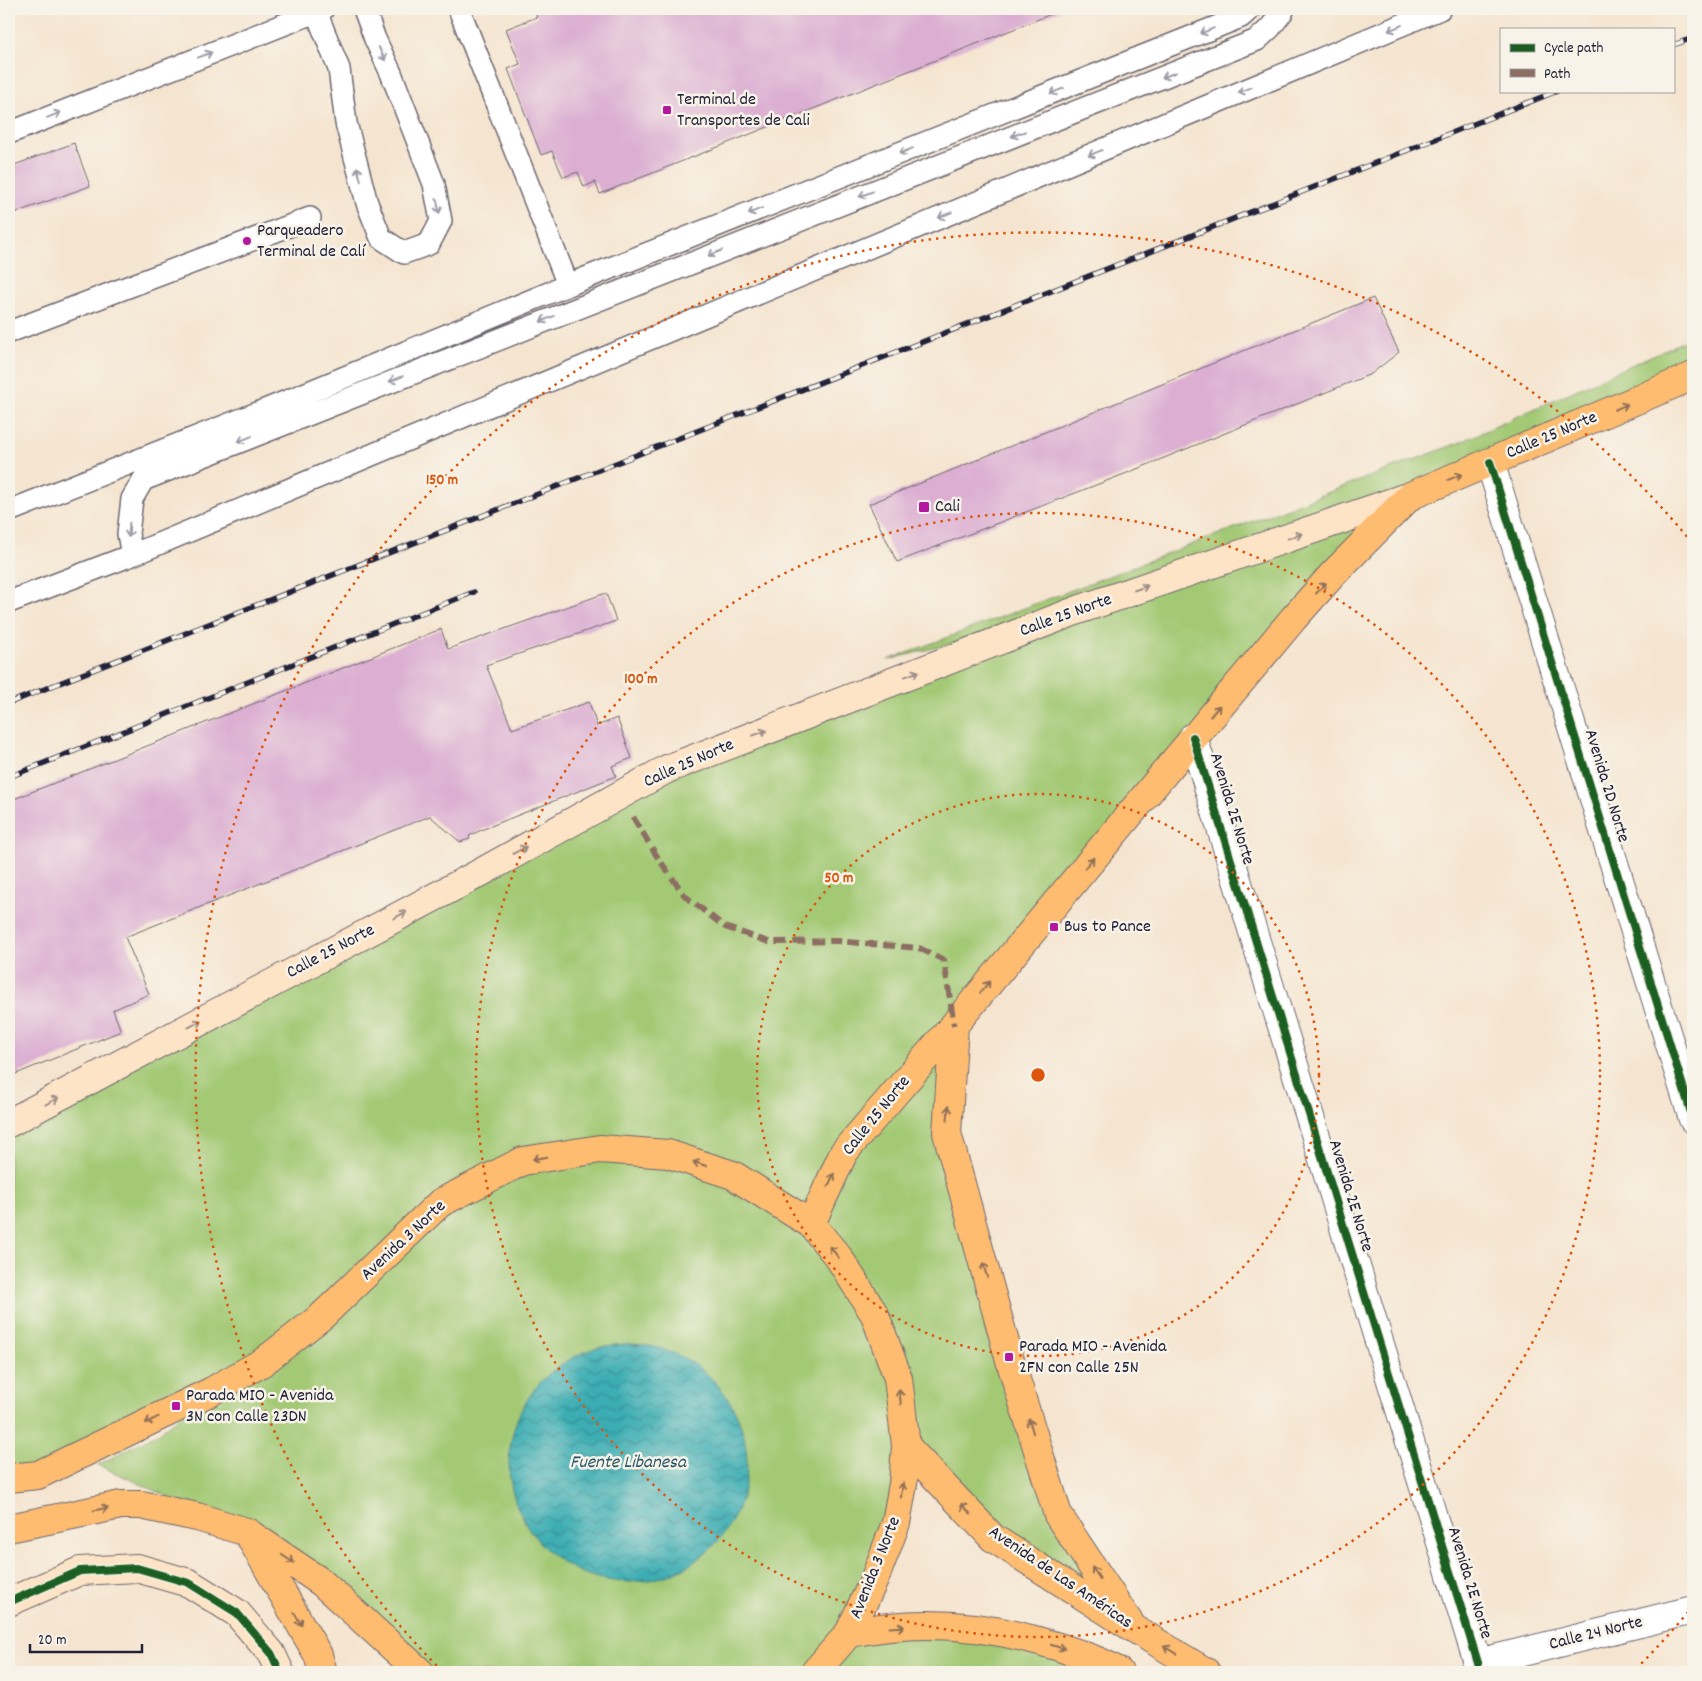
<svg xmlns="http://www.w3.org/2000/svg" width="1702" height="1681" font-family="Dekko,sans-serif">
<defs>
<pattern id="water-waves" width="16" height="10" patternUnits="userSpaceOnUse" patternTransform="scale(1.25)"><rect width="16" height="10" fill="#3badb3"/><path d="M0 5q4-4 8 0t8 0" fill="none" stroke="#318c93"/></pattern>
</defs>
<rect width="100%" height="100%" fill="#f7f3e8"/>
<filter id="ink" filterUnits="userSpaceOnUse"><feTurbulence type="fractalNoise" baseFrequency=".02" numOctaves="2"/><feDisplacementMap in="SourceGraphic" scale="10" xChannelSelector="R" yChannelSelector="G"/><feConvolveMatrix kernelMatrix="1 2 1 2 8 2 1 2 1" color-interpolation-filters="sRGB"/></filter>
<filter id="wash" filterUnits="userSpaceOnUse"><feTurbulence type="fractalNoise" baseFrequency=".0096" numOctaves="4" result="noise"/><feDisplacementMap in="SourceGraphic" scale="20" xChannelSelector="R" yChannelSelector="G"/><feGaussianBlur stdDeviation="1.12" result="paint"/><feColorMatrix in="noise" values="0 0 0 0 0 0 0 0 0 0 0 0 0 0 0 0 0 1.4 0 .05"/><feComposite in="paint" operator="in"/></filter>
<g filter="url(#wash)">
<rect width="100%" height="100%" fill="#f5e5d0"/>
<!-- green -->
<path fill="#a3c974" stroke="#627658" d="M1693,337V376L1410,496L954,1025L947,1133L1058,1515L1133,1628L993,1538L906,1446L849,1633L931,1625L1119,1672H420L247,1532L98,1465L160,1432L209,1393L9,1478V1123L667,769L1072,612L888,660L1461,442Z"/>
<!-- water -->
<path fill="url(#water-waves)" stroke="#2e6877" d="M509 1463a119 119 0 1 1 238 0a119 119 0 1 1-238 0Z"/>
<g id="blocks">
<!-- building -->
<path fill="#dbaed2" d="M534,9H1064L600,194L595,182L584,187L578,172L563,177L552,151L541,155L508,69L520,64L506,29L537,17Z
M74,143L90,186L9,215V167Z
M1373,298L1399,352L1371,374L1127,473L897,562L869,504Z
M606,593L616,621L486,665L512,729L589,702L597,726L617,718L632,758L612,766L616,776L481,830L469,836L470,839L460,842L430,816L125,937L149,994L113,1010L121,1031L11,1076L9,1071V801L441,629L448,649Z"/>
</g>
</g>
<g filter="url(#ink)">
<use href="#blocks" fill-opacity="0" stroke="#6c666f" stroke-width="1"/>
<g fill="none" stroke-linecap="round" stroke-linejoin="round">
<!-- lane casing -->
<g stroke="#6c666f" stroke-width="24">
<path id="lane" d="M315,9L339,69L346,123L367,203L381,238L404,253L429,244L441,221L434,184L391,73L375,39L364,9
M459,9L568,285L1241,17L1250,9
M9,133L323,9
M9,332L310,218
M9,511L270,408L568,285
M132,555L128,534L132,499L143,480L1257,40L1270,28L1283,11V9
M9,602L132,555L1440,9"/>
</g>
<!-- street casing -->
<g stroke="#6c666f" stroke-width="30">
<path id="street" d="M1490,462L1693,1119
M1193,737L1478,1663
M1474,1672L1478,1663L1693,1610"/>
</g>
<!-- secondary casing -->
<g stroke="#6c666f" stroke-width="30">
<path id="secondary" d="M9,1123L478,874L667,769L1078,610L1410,496
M9,1602L80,1571L137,1568L189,1583L237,1613L271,1653L280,1672"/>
</g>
<!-- primary casing -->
<g stroke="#6c666f" stroke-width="30">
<path id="primary" d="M954,1025L947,1133L1009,1357L1058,1515L1133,1628
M811,1224L844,1152L954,1025L1293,619L1333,574L1410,496L1693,376
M906,1446L993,1538L1133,1628L1206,1672
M9,1478L38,1475L212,1391L263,1362L322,1316L440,1203L523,1161L600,1149L668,1154L733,1175L811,1224L839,1258L875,1315L898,1378L906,1446L903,1484L896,1523L875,1578L849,1633L815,1672
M9,1528L121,1505H141L197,1517L247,1532L321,1582L420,1672
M250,1537L318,1655L323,1672
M849,1633C863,1631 877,1628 890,1627C947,1621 1006,1630 1059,1647C1079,1654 1102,1661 1119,1672"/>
</g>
<!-- lane -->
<use href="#lane" stroke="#fff" stroke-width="21"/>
<!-- street -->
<use href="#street" stroke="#fff" stroke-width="28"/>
<!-- secondary -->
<use href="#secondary" stroke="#fee4c6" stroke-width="28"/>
<!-- primary -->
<use href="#primary" stroke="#fdbc70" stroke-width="28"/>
<!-- rail casing -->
<g stroke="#22223b" stroke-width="5.5">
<path id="rail" d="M1673,45L1693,38
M9,703L1557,91
M9,777L474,592"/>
</g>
<!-- rail -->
<use href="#rail" stroke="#f7f3e8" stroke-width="4" stroke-dasharray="11" stroke-linecap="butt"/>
<!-- quiet -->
<path stroke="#8d6e63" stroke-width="6" stroke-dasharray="12 6" stroke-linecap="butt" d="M633,817L658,858L685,896L725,927L769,942L837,941L919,948L944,960L954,1025"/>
<!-- cycleway casing -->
<g stroke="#f7f3e8" stroke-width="11">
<path id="cycleway" d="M1490,462L1693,1119
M1193,737L1478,1663
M9,1602L80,1571L137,1568L189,1583L237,1613L271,1653L280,1672"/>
</g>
<!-- cycleway -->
<use href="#cycleway" stroke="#1b5e20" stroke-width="8"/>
</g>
<!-- one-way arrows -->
<defs><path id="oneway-shaft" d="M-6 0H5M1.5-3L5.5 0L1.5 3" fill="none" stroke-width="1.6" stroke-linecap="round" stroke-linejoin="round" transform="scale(1.25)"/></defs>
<g stroke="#9c9ca7">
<use href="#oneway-shaft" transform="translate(1395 28) rotate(157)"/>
<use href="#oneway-shaft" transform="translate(1207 31) rotate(158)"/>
<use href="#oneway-shaft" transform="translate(382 54) rotate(65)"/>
<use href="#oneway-shaft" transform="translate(205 55) rotate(-21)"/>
<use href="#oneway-shaft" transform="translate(1169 75) rotate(159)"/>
<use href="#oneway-shaft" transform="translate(1245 90) rotate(157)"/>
<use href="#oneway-shaft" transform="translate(1057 91) rotate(158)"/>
<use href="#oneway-shaft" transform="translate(54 115) rotate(-22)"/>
<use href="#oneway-shaft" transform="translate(1018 134) rotate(159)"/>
<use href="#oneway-shaft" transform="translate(906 151) rotate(158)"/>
<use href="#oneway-shaft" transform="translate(1095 153) rotate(157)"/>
<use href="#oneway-shaft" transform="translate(359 174) rotate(-106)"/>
<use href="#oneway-shaft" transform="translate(866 194) rotate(159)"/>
<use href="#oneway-shaft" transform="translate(438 206) rotate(79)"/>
<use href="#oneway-shaft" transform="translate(755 211) rotate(158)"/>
<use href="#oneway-shaft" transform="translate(945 215) rotate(157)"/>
<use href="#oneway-shaft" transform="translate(715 253) rotate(159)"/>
<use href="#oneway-shaft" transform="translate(547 319) rotate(158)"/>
<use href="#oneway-shaft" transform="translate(396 379) rotate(158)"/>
<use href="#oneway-shaft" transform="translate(245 439) rotate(158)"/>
<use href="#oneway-shaft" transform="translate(129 530) rotate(93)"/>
</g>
<g stroke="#906f56">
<use href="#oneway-shaft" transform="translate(1621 407) rotate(-23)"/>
<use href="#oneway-shaft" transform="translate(1455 477) rotate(-23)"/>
<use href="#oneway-shaft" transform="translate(1321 588) rotate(-48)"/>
<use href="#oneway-shaft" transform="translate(1215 711) rotate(-50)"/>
<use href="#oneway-shaft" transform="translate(1089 863) rotate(-50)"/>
<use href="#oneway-shaft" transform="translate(985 987) rotate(-50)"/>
<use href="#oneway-shaft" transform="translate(948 1113) rotate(-86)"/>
<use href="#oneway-shaft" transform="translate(540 1158) rotate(171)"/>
<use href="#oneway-shaft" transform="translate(700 1164) rotate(-162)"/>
<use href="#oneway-shaft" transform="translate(831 1180) rotate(-65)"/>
<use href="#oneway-shaft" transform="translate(834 1252) rotate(-130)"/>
<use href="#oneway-shaft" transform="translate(985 1270) rotate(-106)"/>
<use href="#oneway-shaft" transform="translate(900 1397) rotate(-97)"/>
<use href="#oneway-shaft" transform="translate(152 1420) rotate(154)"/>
<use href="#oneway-shaft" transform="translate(1031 1426) rotate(-107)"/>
<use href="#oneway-shaft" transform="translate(902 1490) rotate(-81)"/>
<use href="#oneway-shaft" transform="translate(101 1509) rotate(-11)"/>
<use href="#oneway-shaft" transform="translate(966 1509) rotate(-134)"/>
<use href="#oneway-shaft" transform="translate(288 1559) rotate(34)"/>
<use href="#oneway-shaft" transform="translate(1096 1573) rotate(-124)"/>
<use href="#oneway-shaft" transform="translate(298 1619) rotate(60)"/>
<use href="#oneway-shaft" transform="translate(897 1627) rotate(-3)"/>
<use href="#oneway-shaft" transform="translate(1058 1647) rotate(18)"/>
<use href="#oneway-shaft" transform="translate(1170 1650) rotate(-149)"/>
</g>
<g stroke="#9b8d87">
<use href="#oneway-shaft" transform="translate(1295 536) rotate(-19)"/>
<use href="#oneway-shaft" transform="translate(1141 588) rotate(-19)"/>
<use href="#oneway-shaft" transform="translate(912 674) rotate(-21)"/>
<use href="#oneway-shaft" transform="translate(760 733) rotate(-21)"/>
<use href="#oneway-shaft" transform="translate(520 850) rotate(-29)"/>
<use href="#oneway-shaft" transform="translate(400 915) rotate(-28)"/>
<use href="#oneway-shaft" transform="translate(195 1024) rotate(-28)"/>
<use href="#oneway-shaft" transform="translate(52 1101) rotate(-28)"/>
</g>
</g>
<!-- distance rings -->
<g fill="none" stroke="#de560e" stroke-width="2.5" stroke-dasharray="2.5 5">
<circle cx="1038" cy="1075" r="281"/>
<circle cx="1038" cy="1075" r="562"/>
<path d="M1693 1606A843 843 0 0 1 1634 1671M442 1671A843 843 0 1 1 1693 544"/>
</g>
<!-- markers -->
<g fill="#b5179e" stroke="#f7f3e8" stroke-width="2">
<rect x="662" y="105" width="10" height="10" rx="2.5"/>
<circle cx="247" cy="241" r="5"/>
<rect x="918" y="501" width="12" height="12" rx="2.5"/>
<rect x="1049" y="922" width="10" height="10" rx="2.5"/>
<rect x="1004" y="1352" width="10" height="10" rx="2.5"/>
<rect x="171" y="1401" width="10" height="10" rx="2.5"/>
</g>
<g text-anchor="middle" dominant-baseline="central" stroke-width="5" stroke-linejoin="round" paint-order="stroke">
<!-- poi labels -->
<g font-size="18" fill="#22223b" stroke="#f7f3e8" text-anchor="start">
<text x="677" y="100">Terminal de<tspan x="677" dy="21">Transportes de Cali</tspan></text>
<text x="257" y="231">Parqueadero<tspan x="257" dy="21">Terminal de Calí</tspan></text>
<text x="935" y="507">Cali</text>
<text x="1064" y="927">Bus to Pance</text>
<text x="1019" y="1347">Parada MIO - Avenida<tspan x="1019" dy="21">2FN con Calle 25N</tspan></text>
<text x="186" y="1396">Parada MIO - Avenida<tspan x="186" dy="21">3N con Calle 23DN</tspan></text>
</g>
<!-- street labels -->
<g font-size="18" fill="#22223b" stroke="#f7f3e8">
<text transform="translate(1552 436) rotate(-23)">Calle 25 Norte</text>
<text transform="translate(1066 616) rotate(-20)">Calle 25 Norte</text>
<text transform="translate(689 764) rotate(-24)">Calle 25 Norte</text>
<text transform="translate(1606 786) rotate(73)">Avenida 2D Norte</text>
<text transform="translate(1231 809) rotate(73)">Avenida 2E Norte</text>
<text transform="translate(331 952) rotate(-28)">Calle 25 Norte</text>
<text transform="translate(877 1116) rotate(-51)">Calle 25 Norte</text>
<text transform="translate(1350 1196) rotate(73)">Avenida 2E Norte</text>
<text transform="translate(404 1241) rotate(-43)">Avenida 3 Norte</text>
<text transform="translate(876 1568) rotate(-68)">Avenida 3 Norte</text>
<text transform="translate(1060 1578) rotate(34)">Avenida de Las Américas</text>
<text transform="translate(1469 1583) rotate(73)">Avenida 2E Norte</text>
<text transform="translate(1596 1634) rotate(-14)">Calle 24 Norte</text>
</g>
<!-- water labels -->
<g font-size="19" font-style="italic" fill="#2c5a6b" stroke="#f7f3e8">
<text x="628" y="1463">Fuente Libanesa</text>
</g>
</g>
<circle cx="1038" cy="1075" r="8" fill="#de560e" stroke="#f7f3e8" stroke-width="2.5"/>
<g font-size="15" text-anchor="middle" font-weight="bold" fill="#de560e" stroke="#f7f3e8" stroke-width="5" stroke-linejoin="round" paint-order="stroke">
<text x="442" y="484">150 m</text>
<text x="641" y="683">100 m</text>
<text x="839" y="882">50 m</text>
</g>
<!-- margin -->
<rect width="1702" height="1681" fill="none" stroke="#f7f3e8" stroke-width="30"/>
<!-- legend -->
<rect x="1500" y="28" width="175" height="65" fill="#f7f3e8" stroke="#a29fa3"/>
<rect x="1510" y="44" width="25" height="8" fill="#1b5e20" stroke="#a29fa3"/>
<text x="1544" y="52" font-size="15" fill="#22223b">Cycle path</text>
<rect x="1510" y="69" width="25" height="8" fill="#8d6e63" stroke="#a29fa3"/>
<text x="1544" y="78" font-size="15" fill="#22223b">Path</text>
<!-- scale -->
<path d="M30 1644v8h112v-8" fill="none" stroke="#22223b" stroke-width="2.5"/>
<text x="38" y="1644" font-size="15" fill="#22223b" stroke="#f7f3e8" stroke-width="4" paint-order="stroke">20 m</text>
</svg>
